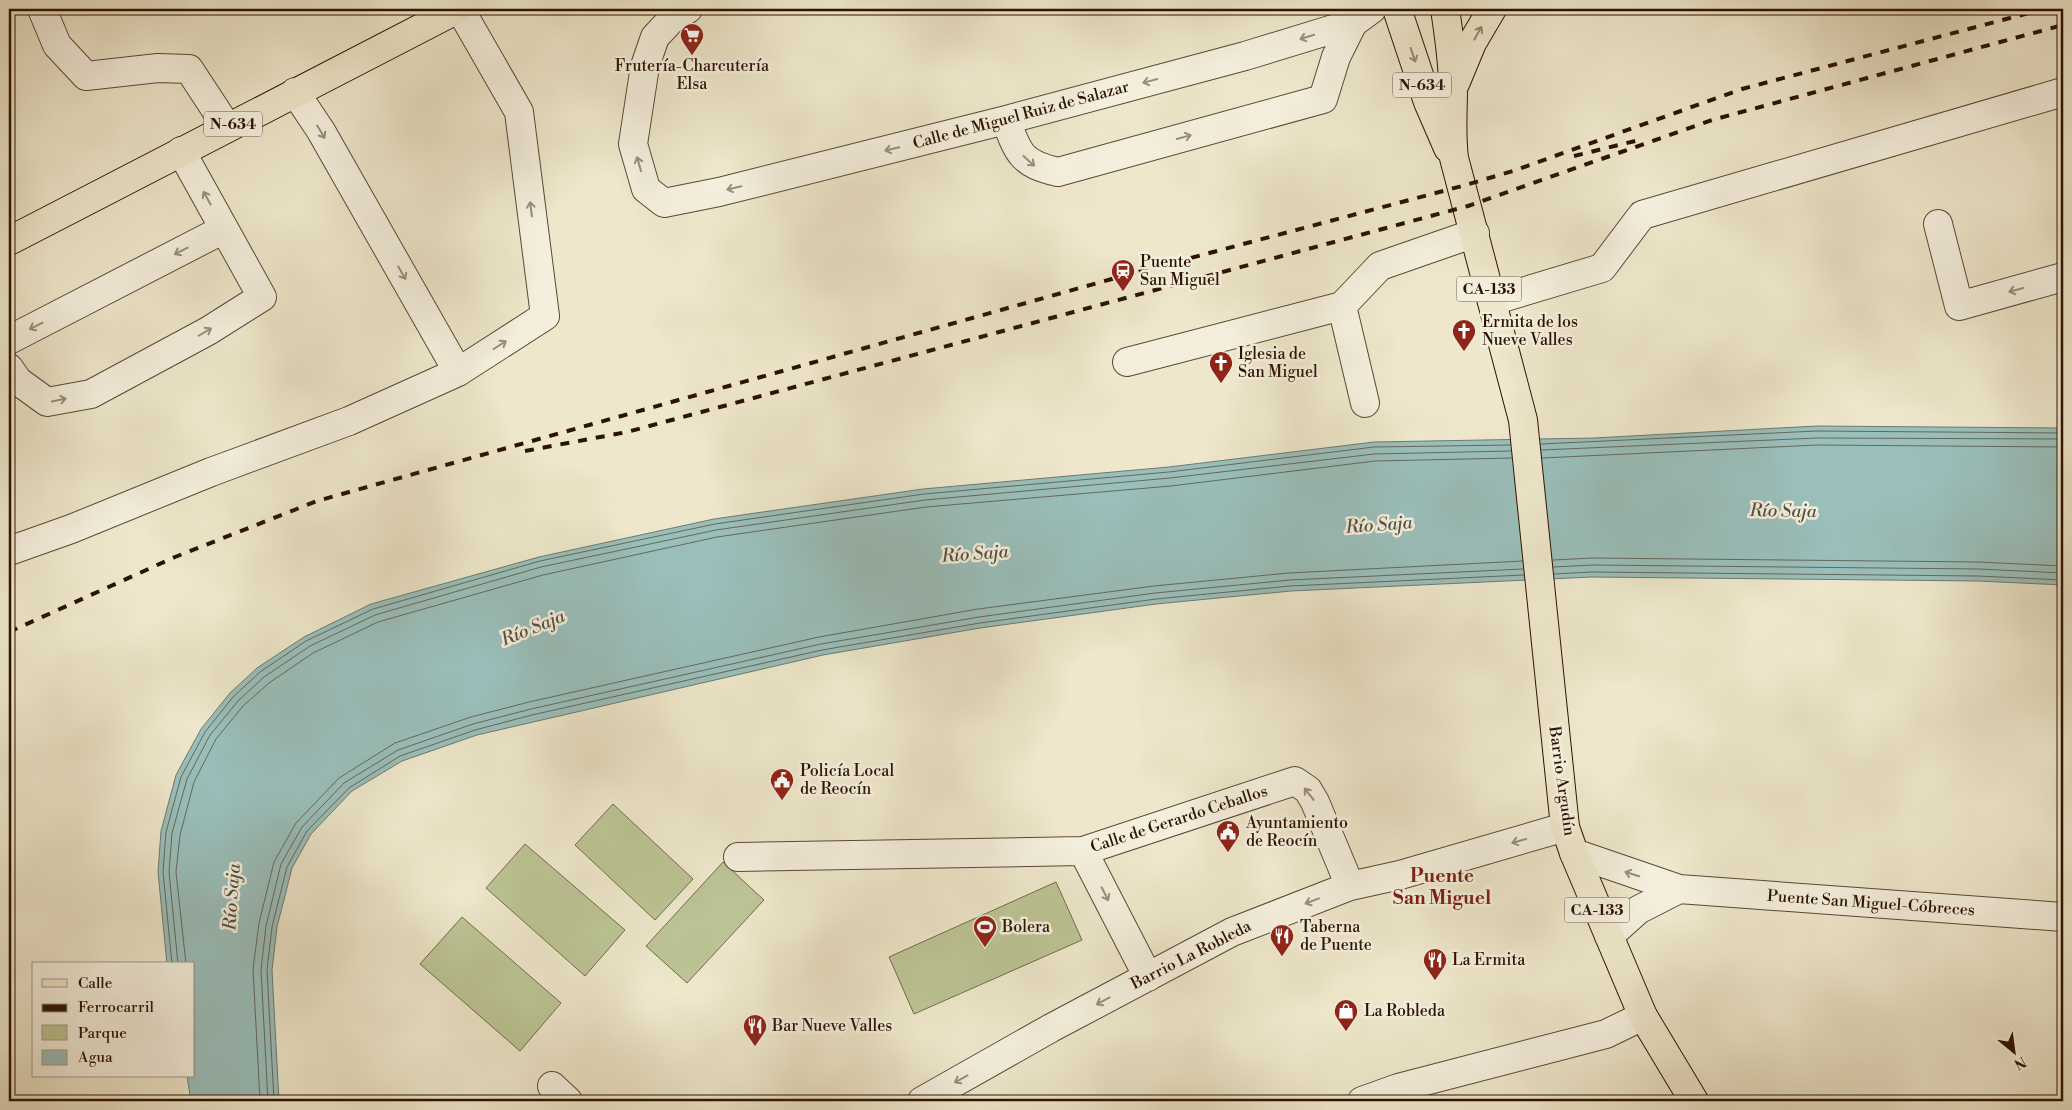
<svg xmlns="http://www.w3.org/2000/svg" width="2072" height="1110" font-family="'Libre Bodoni',serif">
<rect width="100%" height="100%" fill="#eee7cb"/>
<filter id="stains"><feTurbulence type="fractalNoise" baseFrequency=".004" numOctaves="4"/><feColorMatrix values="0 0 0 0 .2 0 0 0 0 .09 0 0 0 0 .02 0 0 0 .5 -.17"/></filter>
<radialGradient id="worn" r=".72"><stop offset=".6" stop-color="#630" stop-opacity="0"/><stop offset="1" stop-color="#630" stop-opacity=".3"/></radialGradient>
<!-- green -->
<path fill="#bcc495" stroke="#746b4a" d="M613,804L693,879L655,920L575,845Z
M525,844L625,930L585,976L486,888Z
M723,862L764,900L687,983L646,946Z
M1056,882L1082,940L914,1014L889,957Z
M462,917L561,1003L520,1051L420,964Z"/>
<!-- water -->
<path fill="#9abfbb" stroke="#6e7a70" d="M1817,426L2063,428V585L1978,581L1592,577L1291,591L1156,604L980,628L823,655L477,735L402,761L352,791L311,834L292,868L277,927L272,970L279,1101H191L187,1076H194V964H167L158,872L161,831L176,775L201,729L230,693L257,668L304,637L371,604L539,557L714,519L923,489L1169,467L1374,442L1594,438Z"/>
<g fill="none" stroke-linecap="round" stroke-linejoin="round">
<!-- shore -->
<path stroke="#63685e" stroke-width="1" d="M1541,444L1817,431L2063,433
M1541,450L1817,438L2063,439
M1542,458L1817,445L2063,447
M1553,560L1593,558L1978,562L2063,566
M1553,567L1593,565L1978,569L2063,573
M1554,574L1592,572L1978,576L2063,580
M172,964L163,872L166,832L181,777L205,732L233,697L260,672L306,641L373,609L540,561L715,524L924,494L1169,472L1374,447L1510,445
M178,964L169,872L172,833L187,779L210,735L238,701L264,677L310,646L375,615L541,567L716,530L925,500L1170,478L1374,454L1511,451
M186,964L176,872L180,835L194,782L216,739L243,706L269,683L313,653L378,622L543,575L717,537L926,507L1171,486L1375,461L1512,458
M260,1101L253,969L259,923L274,862L296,823L339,778L395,743L471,717L529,702L819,637L978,609L1154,586L1289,573L1523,561
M268,1101L261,970L266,926L281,864L302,827L344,783L398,750L473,724L531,709L821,644L979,617L1155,593L1290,580L1523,569
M274,1101L267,970L272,927L287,867L307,831L349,788L400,756L475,730L532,715L822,650L980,623L1156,599L1290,586L1524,575"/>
<!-- minor casing -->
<g stroke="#5c4733" stroke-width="30">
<path id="minor" d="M42,9L57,45L86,76L158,68L189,69L227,127
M688,9L672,19L655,37L645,66L633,144L646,189L664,203L719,192L1006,120L1245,56L1353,23L1372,9
M295,92L321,131L458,372L545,316L519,112L460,9
M1006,120C1018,154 1022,164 1058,172L1323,99L1336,57L1353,23
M1938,224L1959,306L2063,277
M1492,301L1602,268L1642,215L2063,92
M9,340L224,229
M1127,362L1342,306
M9,368L18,381L47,402L91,394L208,331L262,297L181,151
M1365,403L1342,306L1380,266L1475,233
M9,551L71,529L211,472L349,421L458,372
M1083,851L1148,977
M1574,853L1679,889L2063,917
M738,857L1083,851L1295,781L1308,790L1315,802L1350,886
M1609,936L1638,910L1679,889
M552,1086L568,1101
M922,1101L1051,1028L1232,932L1350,886L1400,875L1565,827
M1362,1101L1398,1088L1606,1034L1643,1016"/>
</g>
<!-- major casing -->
<g stroke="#2c1200" stroke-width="30">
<path id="major" d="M1397,9L1428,102L1448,148
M1445,9C1449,35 1453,61 1453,87C1453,111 1451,134 1454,158L1523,420L1565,827L1574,853L1643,1016L1694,1101
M1455,84L1472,43L1492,9"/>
</g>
<!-- highway casing -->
<g stroke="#2c1200" stroke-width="30">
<path id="highway" d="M9,241L458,9"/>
</g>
<!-- minor -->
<use href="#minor" stroke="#f4efdd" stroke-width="28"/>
<!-- major -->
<use href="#major" stroke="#eee7cb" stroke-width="28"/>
<!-- highway -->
<use href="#highway" stroke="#eee7cb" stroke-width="28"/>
<!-- rail -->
<path stroke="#2c1200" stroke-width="4" stroke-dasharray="9 9" stroke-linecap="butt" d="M1574,156L1639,140
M525,451L627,432L1468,206L1712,120L2063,25
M9,632L175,557L317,501L1119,277L1462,186L1513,171L1742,89L2044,9"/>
</g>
<!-- one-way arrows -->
<defs><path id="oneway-shaft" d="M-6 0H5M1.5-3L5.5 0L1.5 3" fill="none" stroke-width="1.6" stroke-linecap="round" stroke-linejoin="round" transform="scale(1.25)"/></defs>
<g stroke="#978770">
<use href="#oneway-shaft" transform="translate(1478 33) rotate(-61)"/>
<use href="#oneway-shaft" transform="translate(1413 55) rotate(71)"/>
</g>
<g stroke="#9a8c7a">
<use href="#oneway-shaft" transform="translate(1307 37) rotate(163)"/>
<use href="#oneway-shaft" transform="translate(1150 81) rotate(165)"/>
<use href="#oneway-shaft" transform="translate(321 132) rotate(59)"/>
<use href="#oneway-shaft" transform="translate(1184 137) rotate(-15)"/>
<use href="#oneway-shaft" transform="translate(892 149) rotate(166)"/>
<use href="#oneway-shaft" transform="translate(1029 161) rotate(42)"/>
<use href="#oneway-shaft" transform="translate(639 164) rotate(-106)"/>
<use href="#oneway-shaft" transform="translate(734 188) rotate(166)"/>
<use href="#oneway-shaft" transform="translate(207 198) rotate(-119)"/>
<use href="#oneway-shaft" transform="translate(531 209) rotate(-97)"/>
<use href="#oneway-shaft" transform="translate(181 251) rotate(153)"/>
<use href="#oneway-shaft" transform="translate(402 273) rotate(60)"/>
<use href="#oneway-shaft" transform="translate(2016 290) rotate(165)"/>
<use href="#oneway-shaft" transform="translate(36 326) rotate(153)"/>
<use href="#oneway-shaft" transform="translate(205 332) rotate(-30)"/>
<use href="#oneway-shaft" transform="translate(500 345) rotate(-32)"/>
<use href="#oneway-shaft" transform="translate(59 400) rotate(-11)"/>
<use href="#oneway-shaft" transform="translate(1309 794) rotate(-128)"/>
<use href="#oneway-shaft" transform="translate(1519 841) rotate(164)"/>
<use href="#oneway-shaft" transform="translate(1632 874) rotate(-163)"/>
<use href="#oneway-shaft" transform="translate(1105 894) rotate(63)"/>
<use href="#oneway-shaft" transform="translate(1312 901) rotate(159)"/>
<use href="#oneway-shaft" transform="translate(1103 1001) rotate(152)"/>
<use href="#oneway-shaft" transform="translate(961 1079) rotate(151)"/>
</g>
<!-- icons -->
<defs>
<g id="supermarket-pin" transform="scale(1.25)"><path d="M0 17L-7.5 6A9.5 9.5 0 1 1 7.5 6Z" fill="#8f2418" stroke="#f4efdd"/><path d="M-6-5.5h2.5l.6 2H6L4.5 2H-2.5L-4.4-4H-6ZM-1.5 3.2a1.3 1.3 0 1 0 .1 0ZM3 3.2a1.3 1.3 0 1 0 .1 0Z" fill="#fff"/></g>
<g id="station-pin" transform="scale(1.25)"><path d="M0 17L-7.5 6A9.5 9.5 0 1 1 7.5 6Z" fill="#8f2418" stroke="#f4efdd"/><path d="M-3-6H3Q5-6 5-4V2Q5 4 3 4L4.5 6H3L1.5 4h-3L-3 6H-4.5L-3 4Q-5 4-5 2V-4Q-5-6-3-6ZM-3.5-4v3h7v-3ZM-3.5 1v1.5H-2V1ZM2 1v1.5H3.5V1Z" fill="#fff"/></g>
<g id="church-pin" transform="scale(1.25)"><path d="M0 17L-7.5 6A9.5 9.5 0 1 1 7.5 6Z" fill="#8f2418" stroke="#f4efdd"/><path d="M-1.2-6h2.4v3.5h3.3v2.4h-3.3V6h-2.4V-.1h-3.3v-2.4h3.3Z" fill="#fff"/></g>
<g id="civic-pin" transform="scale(1.25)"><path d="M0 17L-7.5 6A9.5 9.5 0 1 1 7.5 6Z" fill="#8f2418" stroke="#f4efdd"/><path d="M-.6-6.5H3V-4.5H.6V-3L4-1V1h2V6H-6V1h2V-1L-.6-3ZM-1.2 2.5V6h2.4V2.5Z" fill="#fff"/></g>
<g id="stadium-pin" transform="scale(1.25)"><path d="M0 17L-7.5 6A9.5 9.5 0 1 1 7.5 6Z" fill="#8f2418" stroke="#f4efdd"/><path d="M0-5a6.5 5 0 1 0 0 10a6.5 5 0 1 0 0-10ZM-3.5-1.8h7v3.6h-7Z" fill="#fff"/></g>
<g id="restaurant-pin" transform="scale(1.25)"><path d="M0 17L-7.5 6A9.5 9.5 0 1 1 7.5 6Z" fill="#8f2418" stroke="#f4efdd"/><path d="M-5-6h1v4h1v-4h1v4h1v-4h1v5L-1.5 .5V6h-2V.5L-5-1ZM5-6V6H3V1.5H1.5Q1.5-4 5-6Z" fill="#fff"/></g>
<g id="shop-pin" transform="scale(1.25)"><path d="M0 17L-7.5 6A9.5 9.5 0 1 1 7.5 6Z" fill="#8f2418" stroke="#f4efdd"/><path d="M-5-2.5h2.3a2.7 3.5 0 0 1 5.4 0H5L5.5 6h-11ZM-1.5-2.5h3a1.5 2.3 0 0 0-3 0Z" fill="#fff"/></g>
</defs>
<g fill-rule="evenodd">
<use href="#supermarket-pin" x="692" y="35"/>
<use href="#station-pin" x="1123" y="271"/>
<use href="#church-pin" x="1464" y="331"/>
<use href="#church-pin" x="1221" y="363"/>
<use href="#civic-pin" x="782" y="780"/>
<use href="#civic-pin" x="1228" y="832"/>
<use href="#stadium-pin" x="985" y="927"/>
<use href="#restaurant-pin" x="1282" y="936"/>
<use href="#restaurant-pin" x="1435" y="960"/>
<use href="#shop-pin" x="1346" y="1011"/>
<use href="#restaurant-pin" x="755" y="1026"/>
</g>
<g text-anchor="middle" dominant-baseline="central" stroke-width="5" stroke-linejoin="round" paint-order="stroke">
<!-- shield labels -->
<g fill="#f4efdd" stroke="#685442" stroke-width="1">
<rect x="1393" y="72.5" width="58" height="25" rx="4"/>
<rect x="204" y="111.5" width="58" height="25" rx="4"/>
<rect x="1456.5" y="276.5" width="65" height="25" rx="4"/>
<rect x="1564.5" y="897.5" width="65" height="25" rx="4"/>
</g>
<g font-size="15" font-weight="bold" fill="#2c1200">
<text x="1422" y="85">N-634</text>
<text x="233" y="124">N-634</text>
<text x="1489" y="289">CA-133</text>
<text x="1597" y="910">CA-133</text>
</g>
<!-- poi labels -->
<g font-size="16" fill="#2c1200" stroke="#f4efdd" text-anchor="start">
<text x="692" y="66" text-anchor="middle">Frutería-Charcutería<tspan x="692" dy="18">Elsa</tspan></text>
<text x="1140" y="262">Puente<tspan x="1140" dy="18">San Miguel</tspan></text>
<text x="1482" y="322">Ermita de los<tspan x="1482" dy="18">Nueve Valles</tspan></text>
<text x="1238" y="354">Iglesia de<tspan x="1238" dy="18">San Miguel</tspan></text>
<text x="800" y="771">Policía Local<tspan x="800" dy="18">de Reocín</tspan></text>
<text x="1246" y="823">Ayuntamiento<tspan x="1246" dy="18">de Reocín</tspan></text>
<text x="1002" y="927">Bolera</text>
<text x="1300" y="927">Taberna<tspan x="1300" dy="18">de Puente</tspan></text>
<text x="1452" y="960">La Ermita</text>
<text x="1364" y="1011">La Robleda</text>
<text x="772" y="1026">Bar Nueve Valles</text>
</g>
<!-- street labels -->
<g font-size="16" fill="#2c1200" stroke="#f4efdd">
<text transform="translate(1021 115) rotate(-15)">Calle de Miguel Ruiz de Salazar</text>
<text transform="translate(1562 781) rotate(82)">Barrio Argudín</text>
<text transform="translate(1179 819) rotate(-18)">Calle de Gerardo Ceballos</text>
<text transform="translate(1871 903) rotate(4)">Puente San Miguel-Cóbreces</text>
<text transform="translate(1191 955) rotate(-27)">Barrio La Robleda</text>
</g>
<!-- water labels -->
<g font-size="18" font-style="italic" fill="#524f41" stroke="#f4efdd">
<text transform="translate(1783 511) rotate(1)">Río Saja</text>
<text transform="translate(1379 525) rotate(-4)">Río Saja</text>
<text transform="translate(975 554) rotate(-4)">Río Saja</text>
<text transform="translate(533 628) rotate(-22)">Río Saja</text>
<text transform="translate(232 897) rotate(-86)">Río Saja</text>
</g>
<!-- quarter labels -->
<g font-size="19" font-weight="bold" fill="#7a1f14" stroke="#f4efdd">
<text x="1442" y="876">Puente<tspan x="1442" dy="22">San Miguel</tspan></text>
</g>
</g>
<!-- margin -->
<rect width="2072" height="1110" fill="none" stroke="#eee7cb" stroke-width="30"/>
<rect x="10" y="10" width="2052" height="1090" fill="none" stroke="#2c1200" stroke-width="2.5"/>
<rect x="15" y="15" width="2042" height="1080" fill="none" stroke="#2c1200"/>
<!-- legend -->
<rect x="32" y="962" width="162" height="115" fill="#f4efdd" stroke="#a49785"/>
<rect x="42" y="979" width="25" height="8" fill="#eee7cb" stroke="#a49785"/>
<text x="78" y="988" font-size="15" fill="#2c1200">Calle</text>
<rect x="42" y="1004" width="25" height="8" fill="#2c1200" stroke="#a49785"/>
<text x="78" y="1012" font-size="15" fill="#2c1200">Ferrocarril</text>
<rect x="42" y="1025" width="25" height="15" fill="#bcc495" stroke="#a49785"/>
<text x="78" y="1038" font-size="15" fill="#2c1200">Parque</text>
<rect x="42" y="1050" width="25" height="15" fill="#9abfbb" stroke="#a49785"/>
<text x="78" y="1062" font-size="15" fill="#2c1200">Agua</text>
<!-- north arrow -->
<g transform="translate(2014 1052) rotate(151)" stroke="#f4efdd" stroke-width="4" paint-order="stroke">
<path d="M0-4L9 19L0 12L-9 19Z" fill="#2c1200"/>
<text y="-8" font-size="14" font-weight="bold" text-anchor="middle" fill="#2c1200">N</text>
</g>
<rect width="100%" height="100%" filter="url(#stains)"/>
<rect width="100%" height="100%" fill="url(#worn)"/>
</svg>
